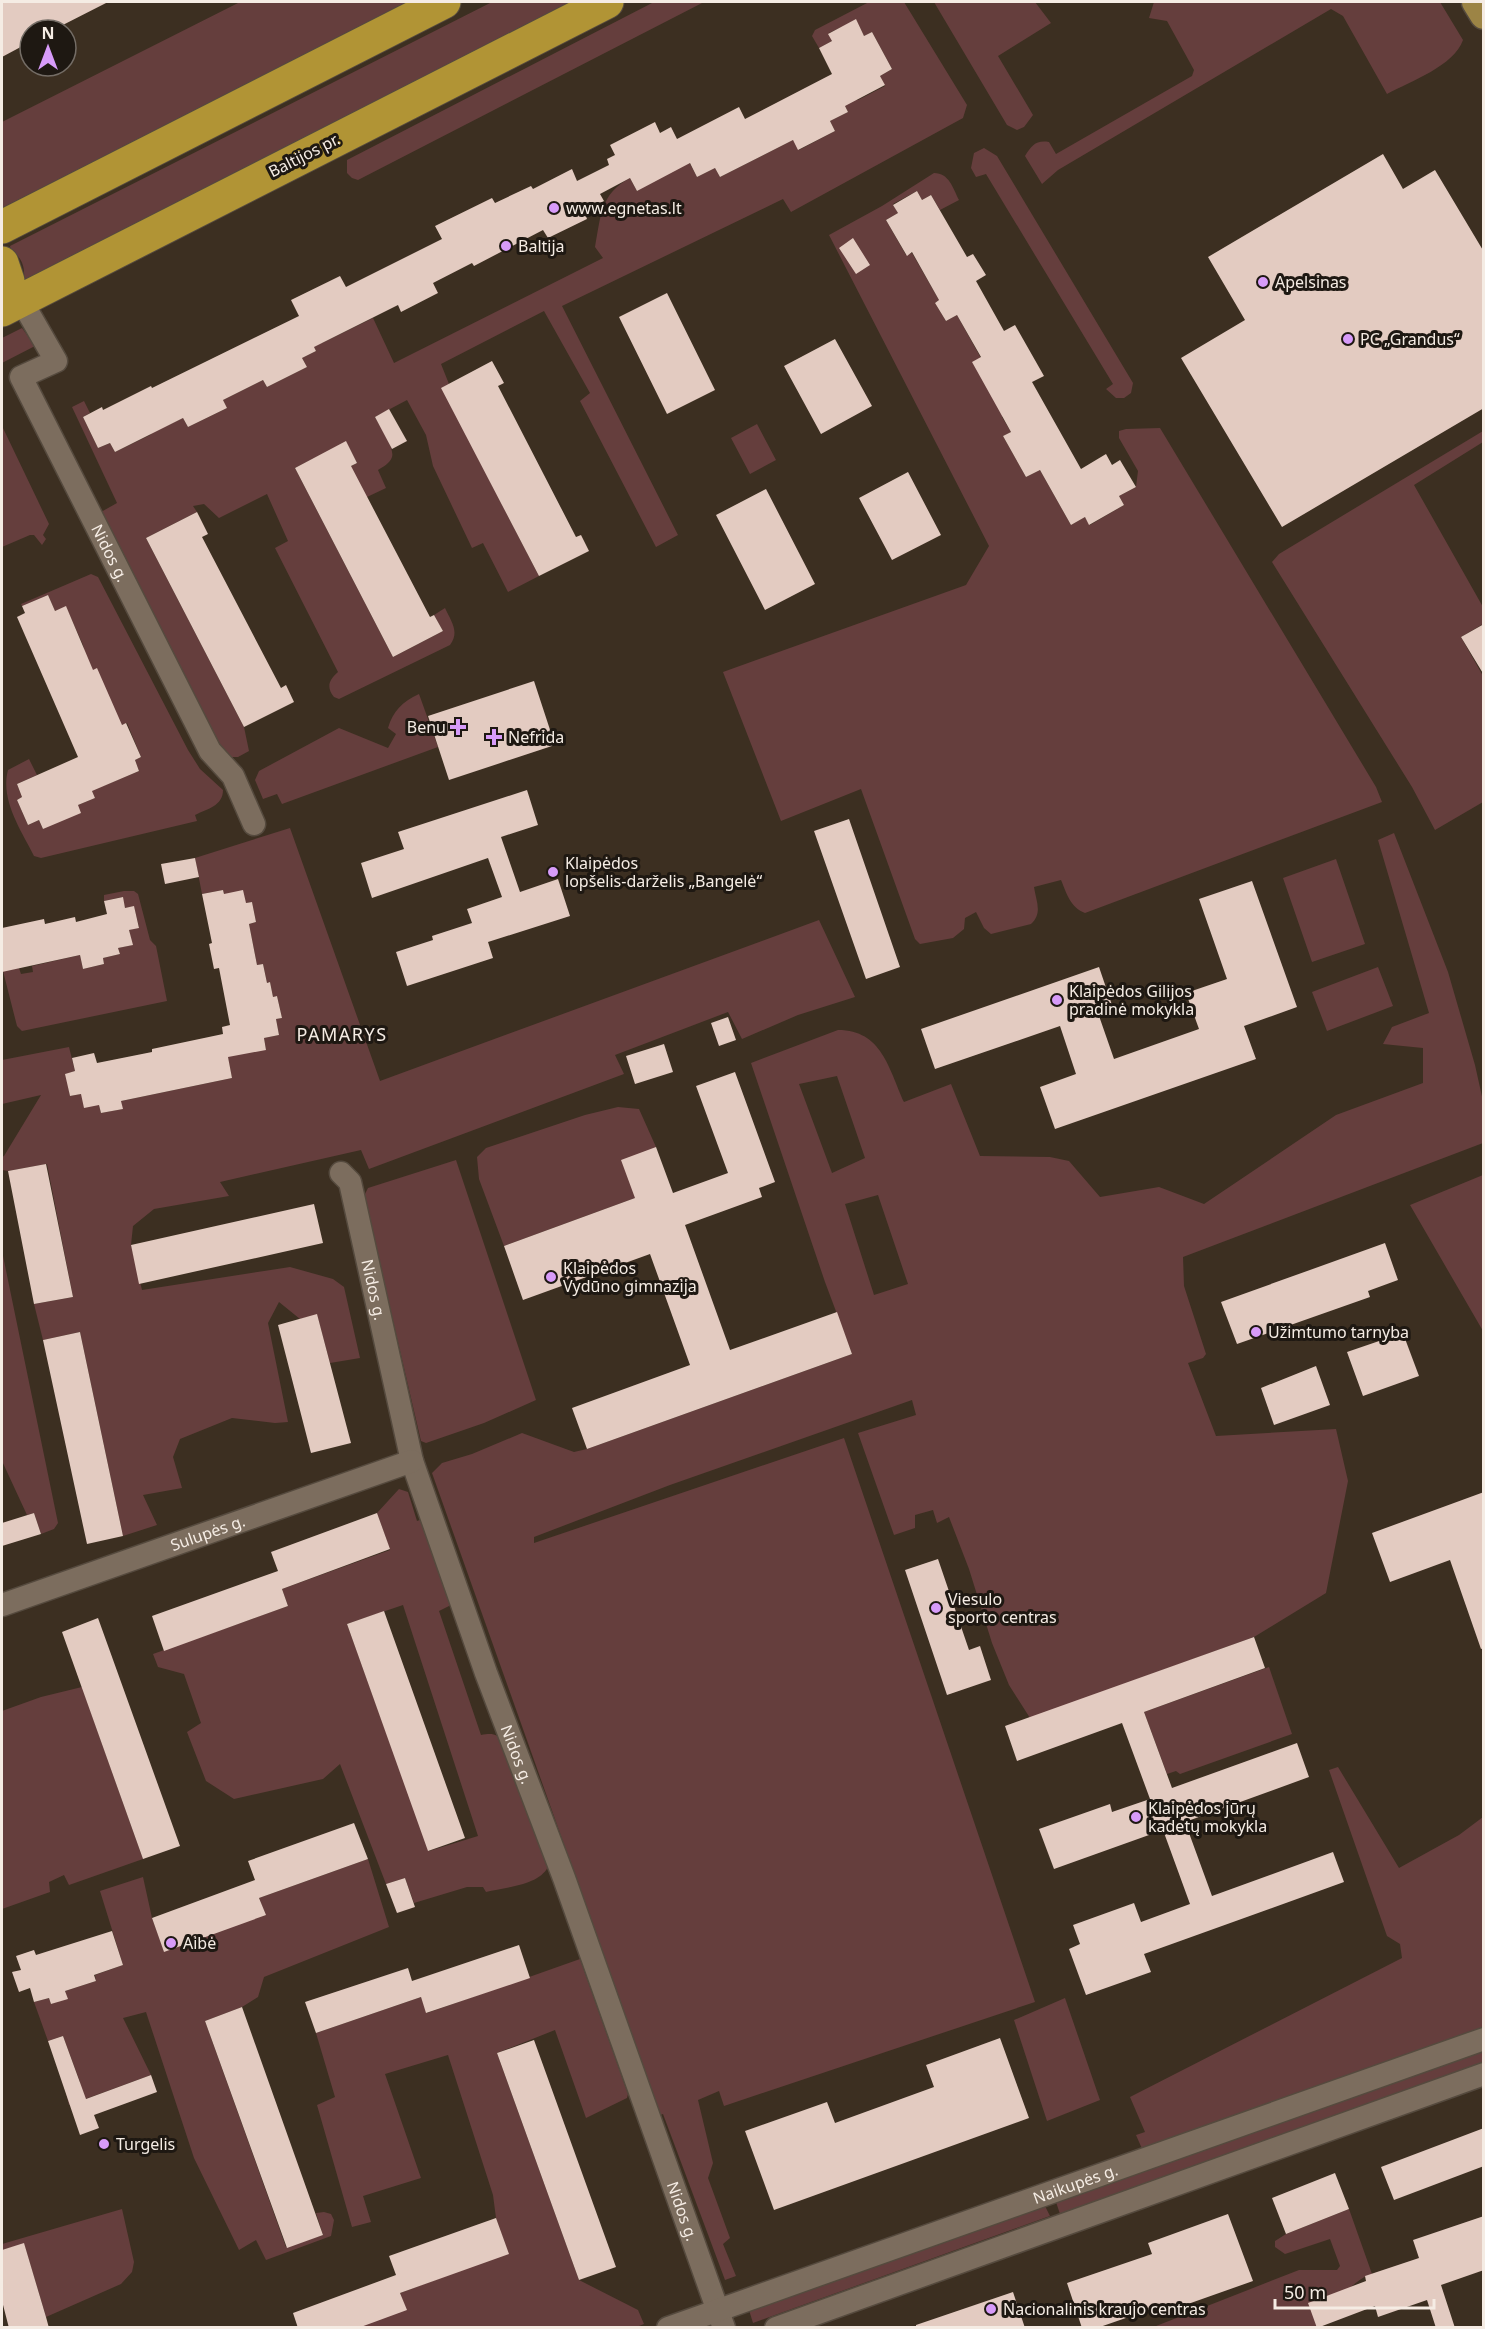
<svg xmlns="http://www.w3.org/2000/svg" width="1485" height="2329" font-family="'Noto Sans',sans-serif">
<rect width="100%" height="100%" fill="#3c2f21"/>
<!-- green -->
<path fill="#653e3d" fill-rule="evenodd" d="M240,2H408L2,208V122Z
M492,2H571L26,279L24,278C25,265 21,257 11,250L10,246Z
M654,2H704L358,180L352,178L347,173V160Z
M869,2H904L967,105L963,118L791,212L783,199L562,306L678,535L656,547L580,401L590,393L544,311L441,364L449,384L442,388L539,576L508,592L483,543L472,548L433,466L426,435L407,400L375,417C379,425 395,448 392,457C390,463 383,467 378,470L386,488L367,497L344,470L357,463L346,442L295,468L393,657L443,631L434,615L445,608C451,621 460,632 450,645L339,699L334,697C326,687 329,680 338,672L275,548L288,541L267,494L219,518L204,504L193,506L197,512L146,538L244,727L249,751L238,757H230L219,745L101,512L117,503L72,407L84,401L90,413L83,417L98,448L110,443L115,452L150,435L163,419L166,426L183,418L188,427L227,408L223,400L263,380L267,387L307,367L302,358L316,351L309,337L322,343L373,318L394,363L603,258L595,247C601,216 600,194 630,178L637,191L687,158L697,177L715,168L720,177L793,140L799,150L835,131L830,121L848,112L842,100H858L885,86L880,76L892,69L872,32L864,36L856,20L829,33L832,41L819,48L812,36L815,30Z
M934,2H1035L1051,23L998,56L1033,115L1024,127L1017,130L1007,125Z
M1154,2H1440L1463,40C1454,66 1411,81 1387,94L1343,16L1331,9L1058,170L1042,184L1025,156C1032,145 1036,140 1049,142L1056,154L1192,76L1194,70L1167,21L1149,18Z
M984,148L997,156L1133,383L1131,393L1124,398H1116L1106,389L1113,384L986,174L976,177L971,168L974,153Z
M934,173C949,173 953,188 959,200L940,210L931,195L922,200L917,191L893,204L898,213L886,220L906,255L912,253L939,300L935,303L946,321L957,315L1011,412L1002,417L1011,432L1003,436L1026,477L1040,470L1071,525L1085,517L1090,525L1124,505L1119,496L1136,487L1138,471L1119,438V431L1126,429L1160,428L1376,787L1382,802L1085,913C1070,907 1067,894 1061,880L1034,887C1036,901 1043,913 1031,924L991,934L984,928L976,912L965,918L964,929L953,938L920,944L915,939L861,789L781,821L723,672L966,585L989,546L829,235L882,206Z
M22,328L35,346L2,363V338Z
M757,424L776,460L750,474L731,438Z
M2,426L49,524L43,535L46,539L42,545L34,535H30L2,547Z
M1483,431V442L1414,485L1483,607V624L1461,637L1483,676V802L1435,830L1412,787L1272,562L1279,554Z
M91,574L98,577L188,750L200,769L223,790C223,806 207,809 195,815L197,821L41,858L34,856C21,830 0,800 8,770L29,759L37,775L17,784L22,797L17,800L28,825L39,820L43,829L78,805L95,798L88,782L103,786L139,771L135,760L141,757L127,723L111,729L88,672L83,645L66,607L55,611L48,595L22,606L21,604Z
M419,694L438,747L282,804L277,794L263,799L255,780L259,771L339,728L388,748L396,734L388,728C393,711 402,702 419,694Z
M290,828L380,1081L819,920L855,997L798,1015L742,1039L728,1012L615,1055L624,1074L369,1169L361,1150L220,1182L229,1196L154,1209L133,1226L131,1245L142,1290L290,1267L333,1279L344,1287L360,1358L330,1363L317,1315L300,1319L279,1302L268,1323L288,1422L275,1423L232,1418L180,1439L173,1457L182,1488L143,1495L157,1525L123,1536L80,1332L43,1340L34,1304L73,1297L47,1164L8,1171L2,1170V1157L4,1156L41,1095L2,1104V1060L69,1047L75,1071L66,1074L70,1096L81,1094L99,1105L101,1113L122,1109L121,1101L232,1078L226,1049L266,1050L264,1038L279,1035L276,1019L282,1018L277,996L273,997L270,982L267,983L263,964L257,965L249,924L256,922L252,902L246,903L224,894L223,890L202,894L195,858Z
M1394,833L1448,972L1475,1065L1483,1101V1143L1183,1257L1184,1286L1206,1354L1203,1358L1188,1363L1216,1436L1336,1429L1348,1481L1326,1593L1254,1637L1030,1718L1009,1685L992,1643L969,1569L949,1517L937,1523L933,1510L915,1515V1528L894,1535L858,1433L916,1415L912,1400L670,1485L534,1537V1543L844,1438L1035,2002L724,2106L719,2091L698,2100L713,2163L708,2178L730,2238L723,2244L736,2276L725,2280L663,2114L657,2116L604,1957L432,1473L442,1463L472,1454L522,1433L574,1452L587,1449L852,1354L825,1282L751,1063L838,1030C882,1030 889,1069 904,1102L951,1084L980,1156L1050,1157L1069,1161L1100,1197L1159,1187L1204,1204L1336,1115L1423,1083V1048L1383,1044L1392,1027L1429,1013L1378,840ZM837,1076L865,1158L832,1173L799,1084ZM878,1195L908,1284L874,1295L845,1204Z
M1336,859L1365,944L1312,962L1283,878Z
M124,891H134L138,894L150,940L156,946L167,1001L22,1031L17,1026L3,971L19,968L21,974L33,972L32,966L80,955L83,969L104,964L103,958L120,954L118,948L132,945L129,930L139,927L134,907L125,908L122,897L104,901V895Z
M1378,967L1393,1006L1327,1031L1312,992Z
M618,1107L639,1109L656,1147L635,1198L504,1246L479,1179L477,1157L486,1148L585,1115Z
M456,1160L536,1400L484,1423L426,1443L421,1441L364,1196L368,1188Z
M1483,1175V1331L1410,1205Z
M2,1251L58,1523L54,1529L41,1534L34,1513L27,1515L2,1461Z
M399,1489L408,1492L417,1521L425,1518L451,1601L449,1606L439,1611L481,1735C492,1733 497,1733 504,1743L548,1867C538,1886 505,1887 486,1892L483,1887H467L414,1903L405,1878L386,1884L340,1764L323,1779L234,1799L206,1781L187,1732L201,1723L184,1674L158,1667L153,1654L288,1606L282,1589L390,1550L377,1513ZM403,1605L478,1836L429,1851L347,1624Z
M1269,1667L1292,1734L1180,1774L1176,1771L1167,1774L1144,1712Z
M82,1687L143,1859L69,1885L64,1875L49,1882L50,1892L2,1909V1711L41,1697Z
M1338,1767L1399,1868L1459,1835L1483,1817V2028L1143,2151L1136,2135L1145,2132L1130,2097L1402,1958L1400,1944L1387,1936L1329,1770Z
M368,1859L389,1927L264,1977L258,1997L242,2007L205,2021L286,2247L323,2235L316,2213L324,2212L331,2214L334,2220L331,2236L266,2260L256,2240L239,2250L194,2158L146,2012L123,2018L151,2075L69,2105L65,2088L80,2082L63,2036L48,2041L34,2002L49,1998L51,2004L67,1998L65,1991L96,1981L95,1975L123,1965L100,1891L106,1889L143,1877L152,1918L164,1951L265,1914L259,1898Z
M580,1959L628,2094L627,2098L586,2118L555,2030L497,2053L579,2280L638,2310L644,2324L634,2328L358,2327L406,2309L400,2293L508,2253L496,2218L493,2195L448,2055L385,2074L421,2178L363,2196L371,2222L352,2227L317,2105L335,2097L316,2033L421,1997L427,2013Z
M1065,1998L1100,2100L1047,2121L1014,2020Z
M1483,2051V2063L1060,2214L1056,2202Z
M1045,2206L1050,2216L753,2323L749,2310Z
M122,2209L134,2262L132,2272L121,2284L46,2317L24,2244L2,2250V2244Z
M1349,2209L1372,2274C1349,2281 1332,2310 1317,2327L1151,2328L1299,2270H1337L1340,2266L1330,2239L1285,2254L1275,2247V2241L1286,2234Z"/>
<!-- building -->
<path fill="#e3cbc1" d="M2,2H108L53,30H30V42L2,57Z
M856,19L864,36L872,32L892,69L880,76L885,85L845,106L848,112L830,121L835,131L798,150L793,140L720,177L715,168L697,177L690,163L637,191L630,178L600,194L604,201L584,211L587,219L548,238L543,230L474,266L472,263L433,283L438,293L401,312L398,305L314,347L316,351L302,358L307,367L267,387L263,380L223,400L227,408L188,427L183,418L115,452L110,443L98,448L83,417L102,407L103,410L151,386L152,388L299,316L291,300L340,276L346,287L442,239L435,226L492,198L495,203L531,186L533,189L572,169L577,181L609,165L607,159L615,155L610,145L655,122L660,133L671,127L677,139L739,107L745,119L832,74L819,48L832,41L828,34Z
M1383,154L1403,189L1435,170L1484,252V408L1282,527L1181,358L1245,320L1208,257Z
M917,191L922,200L931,195L967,257L973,254L986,275L976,281L1004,331L1015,325L1044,376L1032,382L1081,469L1106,454L1112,465L1120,460L1136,487L1119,496L1124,505L1089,525L1085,517L1071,525L1040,470L1026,477L1003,436L1011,432L972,362L981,357L957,315L946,321L935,303L939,300L912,252L907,256L886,220L898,213L893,205Z
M853,238L870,265L856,274L839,248Z
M667,293L715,390L667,414L619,317Z
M835,339L872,406L821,434L784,366Z
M492,361L504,383L498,386L576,537L581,535L589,551L539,576L441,388Z
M389,409L407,441L392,449L375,417Z
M346,441L357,463L351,466L430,617L434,615L443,631L393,657L295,468Z
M908,472L941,535L892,560L859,498Z
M766,489L815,584L765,610L716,515Z
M197,512L208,534L202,537L281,688L286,685L294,702L244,727L146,538Z
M48,595L55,611L66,606L93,670L97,668L122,725L126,723L141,757L135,760L139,771L92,791L95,798L78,805L81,813L43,829L39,820L28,825L17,800L22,797L17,784L78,757L17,617L25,613L22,606Z
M1484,624V675L1461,637Z
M534,681L555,745L449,780L428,716Z
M527,790L538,825L501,837L520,892L558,879L570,916L488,942L493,958L407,986L396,952L433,940L432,936L472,923L467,909L502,897L488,858L372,898L361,863L404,849L398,832Z
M849,819L900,967L866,979L814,831Z
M195,858L199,877L165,884L161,864Z
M1252,881L1297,1007L1244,1026L1256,1059L1055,1129L1040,1087L1076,1074L1060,1026L935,1069L921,1029L1099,967L1113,1008L1098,1013L1114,1059L1199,1029L1186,993L1227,979L1199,899Z
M223,890L224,894L243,890L246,903L252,902L256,922L249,924L257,965L263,964L267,983L270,982L273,997L277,996L282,1018L276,1019L279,1035L264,1038L266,1050L228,1057L232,1078L121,1101L123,1109L101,1113L99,1105L84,1108L81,1094L70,1096L65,1074L75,1071L72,1058L94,1053L97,1063L152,1052V1049L223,1034L222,1027L230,1025L219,968L214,969L209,944L212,943L202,894Z
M123,897L125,908L134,906L139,928L129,930L133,945L118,948L120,954L103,958L104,964L83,969L80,955L2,972V928L44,919L45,924L75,917L76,922L107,914L104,901Z
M728,1017L736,1040L719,1046L711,1023Z
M664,1044L673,1072L635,1084L626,1056Z
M735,1072L775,1182L759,1188L762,1197L685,1225L730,1350L837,1312L852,1354L587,1449L572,1408L690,1365L650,1254L523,1300L504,1246L635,1198L621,1160L656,1147L673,1193L728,1173L696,1086Z
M46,1164L73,1297L34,1304L8,1171Z
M314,1204L323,1243L139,1284L131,1245Z
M1385,1243L1398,1280L1368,1291L1370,1297L1237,1344L1221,1302Z
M317,1314L351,1443L311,1453L278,1325Z
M80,1332L123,1536L87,1544L43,1340Z
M1404,1336L1419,1376L1363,1396L1347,1352L1385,1339L1386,1342Z
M1316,1366L1330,1405L1274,1425L1261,1388Z
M1484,1492V1648L1481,1649L1450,1560L1390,1582L1372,1533Z
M34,1513L41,1534L2,1546V1523Z
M377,1513L390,1549L282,1589L288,1606L164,1651L152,1616L278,1571L271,1552Z
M938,1559L969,1650L980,1646L991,1680L947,1695L905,1570Z
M384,1611L465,1838L428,1851L347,1624Z
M98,1618L180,1846L143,1859L62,1632Z
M1254,1637L1265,1668L1144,1712L1172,1788L1297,1743L1309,1777L1185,1822L1212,1896L1333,1852L1344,1882L1144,1954L1151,1972L1086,1995L1069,1949L1080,1944L1073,1925L1134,1903L1141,1922L1190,1904L1163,1830L1054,1869L1039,1829L1110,1804L1112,1812L1150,1799L1122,1723L1017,1761L1005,1726Z
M354,1823L368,1859L259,1898L266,1915L164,1952L152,1918L255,1880L248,1861Z
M405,1878L415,1907L397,1913L386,1884Z
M112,1931L123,1965L94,1975L96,1981L65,1991L68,1999L51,2004L49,1998L34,2002L30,1988L19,1992L12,1972L21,1970L16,1956L34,1950L36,1955Z
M519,1945L530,1978L426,2013L421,1997L316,2033L305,2002L408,1968L412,1981Z
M242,2007L323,2235L287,2248L205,2021Z
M63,2036L86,2099L151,2075L157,2092L94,2115L99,2128L80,2135L48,2041Z
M1000,2038L1029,2118L774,2210L745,2131L827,2102L835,2123L934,2087L926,2065Z
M534,2040L616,2267L579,2280L497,2053Z
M1484,2128V2166L1394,2200L1381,2167Z
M1335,2173L1349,2209L1286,2234L1272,2198Z
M1228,2214L1253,2281L1171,2310L1169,2303L1097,2328H1082L1067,2283L1152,2254L1148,2243Z
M1484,2216V2270L1441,2285L1455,2328H1436L1427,2300L1378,2317L1375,2306L1317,2328L1308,2303L1366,2281L1365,2276L1419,2258L1413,2240Z
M496,2218L509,2254L400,2293L407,2310L358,2328H298L293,2313L396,2275L389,2256Z
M24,2243L46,2317L49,2328H9L2,2301V2250Z
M1013,2292L1025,2328H916V2325Z"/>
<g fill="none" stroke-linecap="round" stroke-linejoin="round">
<!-- minor casing -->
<g stroke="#554a3e" stroke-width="25">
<g id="minor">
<path id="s1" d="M21,300L56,361L21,377L210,751L233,776L254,824"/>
<path id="s2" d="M341,1173L350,1182L412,1461L486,1673L564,1878L724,2328"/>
<path id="s3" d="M2,1605L412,1461"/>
<path id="s4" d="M668,2328L1484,2039"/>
<path d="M776,2328L1484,2074"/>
</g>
</g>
<!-- major casing -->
<g stroke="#554a3e" stroke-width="31">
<path id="major" d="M1476,2L1484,15"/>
</g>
<!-- highway casing -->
<g stroke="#554a3e" stroke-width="35">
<path id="highway" d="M2,227L444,2
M2,263L8,281L2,301
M2,310L607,2"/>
</g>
<!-- minor -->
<use href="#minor" stroke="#7c6d5e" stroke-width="22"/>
<!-- major -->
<use href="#major" stroke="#9c8445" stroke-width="28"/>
<!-- highway -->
<use href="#highway" stroke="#b19435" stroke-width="33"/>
</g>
<!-- markers -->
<g fill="#d79bf9" stroke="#1e1812" stroke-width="2">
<circle cx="554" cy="208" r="6"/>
<circle cx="506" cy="246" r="6"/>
<circle cx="1263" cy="282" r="6"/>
<circle cx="1348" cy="339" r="6"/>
<path d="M455 718h6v6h6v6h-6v6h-6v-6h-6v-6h6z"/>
<path d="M491 728h6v6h6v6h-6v6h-6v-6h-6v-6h6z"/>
<circle cx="553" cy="872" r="6"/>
<circle cx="1057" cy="1000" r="6"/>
<circle cx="551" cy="1277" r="6"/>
<circle cx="1256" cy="1332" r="6"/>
<circle cx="936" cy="1608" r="6"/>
<circle cx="1136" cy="1817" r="6"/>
<circle cx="171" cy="1943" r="6"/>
<circle cx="104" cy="2144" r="6"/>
<circle cx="991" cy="2309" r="6"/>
</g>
<g text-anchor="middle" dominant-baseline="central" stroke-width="6" stroke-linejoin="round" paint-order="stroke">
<!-- street labels -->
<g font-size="16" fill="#f5ece4" stroke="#1e1812">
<text transform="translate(304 155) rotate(-27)">Baltijos pr.</text>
<text stroke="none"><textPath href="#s1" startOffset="306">Nidos g.</textPath></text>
<text stroke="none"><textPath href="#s2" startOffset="123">Nidos g.</textPath></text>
<text stroke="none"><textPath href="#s3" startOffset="218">Sulupės g.</textPath></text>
<text stroke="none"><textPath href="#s2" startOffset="610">Nidos g.</textPath></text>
<text stroke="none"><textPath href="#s4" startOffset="432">Naikupės g.</textPath></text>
<text stroke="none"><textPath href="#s2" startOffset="1096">Nidos g.</textPath></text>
</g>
<!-- poi labels -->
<g font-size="16" fill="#f5ece4" stroke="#1e1812" text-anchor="start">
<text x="566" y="208">www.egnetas.lt</text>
<text x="518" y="246">Baltija</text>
<text x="1275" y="282">Apelsinas</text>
<text x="1360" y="339">PC „Grandus“</text>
<text x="446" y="727" text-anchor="end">Benu</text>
<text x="508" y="737">Nefrida</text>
<text x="565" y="863">Klaipėdos<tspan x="565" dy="18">lopšelis-darželis „Bangelė“</tspan></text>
<text x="1069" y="991">Klaipėdos Gilijos<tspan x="1069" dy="18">pradinė mokykla</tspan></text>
<text x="563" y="1268">Klaipėdos<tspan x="563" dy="18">Vydūno gimnazija</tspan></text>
<text x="1268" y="1332">Užimtumo tarnyba</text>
<text x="948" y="1599">Viesulo<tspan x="948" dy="18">sporto centras</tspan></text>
<text x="1148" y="1808">Klaipėdos jūrų<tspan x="1148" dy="18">kadetų mokykla</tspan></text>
<text x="183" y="1943">Aibė</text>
<text x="116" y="2144">Turgelis</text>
<text x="1003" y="2309">Nacionalinis kraujo centras</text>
</g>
<!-- neighbourhood labels -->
<g font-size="18" letter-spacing="1.5" fill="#f5ece4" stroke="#1e1812">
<text x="342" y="1034">PAMARYS</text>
</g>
</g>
<!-- border -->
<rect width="1485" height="2329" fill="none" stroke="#f5ece4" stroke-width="6"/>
<!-- north arrow -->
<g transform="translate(48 48)"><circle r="28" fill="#1e1812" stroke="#746d66" stroke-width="1.5"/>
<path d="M0-4.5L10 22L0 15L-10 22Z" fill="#d79bf9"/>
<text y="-9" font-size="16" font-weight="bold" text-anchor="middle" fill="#f5ece4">N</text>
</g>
<!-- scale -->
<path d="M1275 2299v9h159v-9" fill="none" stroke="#f5ece4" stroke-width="3"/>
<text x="1284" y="2299" font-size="18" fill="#f5ece4" stroke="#1e1812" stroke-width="4.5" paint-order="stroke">50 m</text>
</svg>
